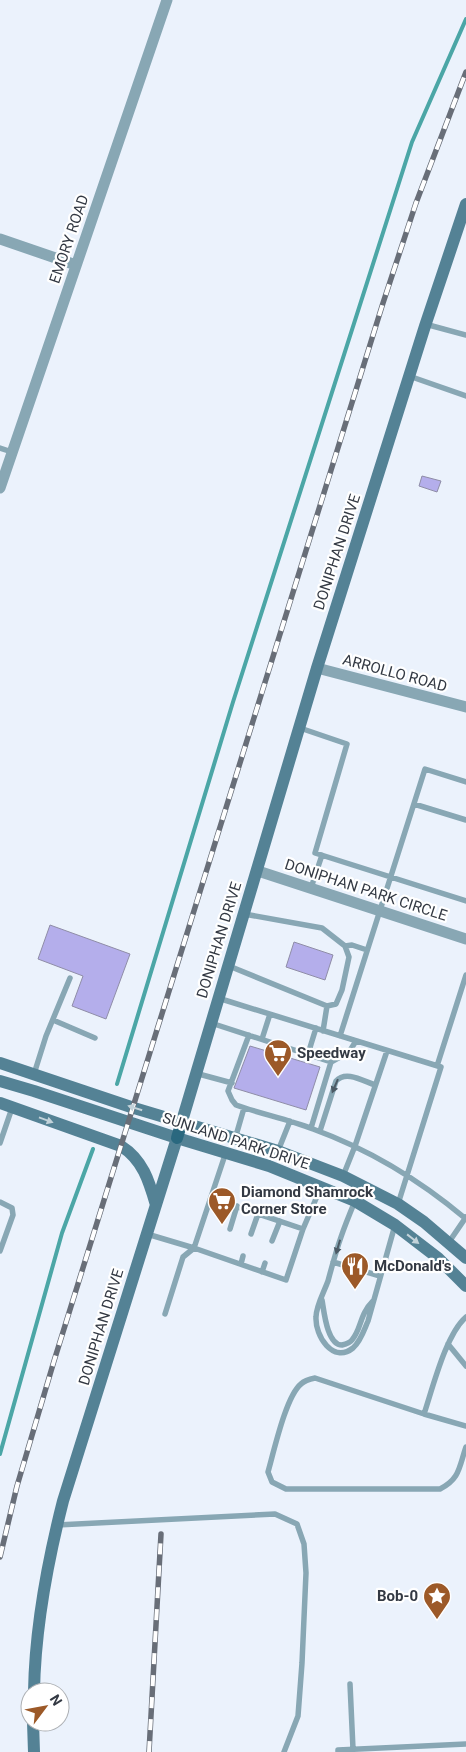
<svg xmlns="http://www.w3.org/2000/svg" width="466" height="1752" font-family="Roboto,sans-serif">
<rect width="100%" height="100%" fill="#ebf2fc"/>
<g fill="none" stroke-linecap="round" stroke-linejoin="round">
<!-- stream -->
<path stroke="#4ba6a6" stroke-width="4" d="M117,1084L233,702L412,142L466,19
M0,1454L62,1233L93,1149"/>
</g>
<!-- building -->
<path fill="#b4aeeb" stroke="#8f8da7" d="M422,476L441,481L437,492L419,486Z
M50,925L130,954L106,1019L72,1006L83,976L38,959Z
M294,942L333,955L325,980L286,967Z
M250,1046L320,1067L306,1110L234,1088Z"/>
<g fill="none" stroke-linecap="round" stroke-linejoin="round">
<!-- service -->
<path stroke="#88a7b4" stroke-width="5.5" d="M425,324L466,335
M409,376L466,396
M0,448L12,452
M300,728L347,744L315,853L466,901
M414,804L466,820
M311,888L322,855
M345,946L352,945L367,950
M229,966L327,1006L336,1004L342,990L349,957L345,946L322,928L244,914
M218,998L441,1067L398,1204
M53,1020L95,1038
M211,1023L331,1062L311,1128
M323,1031L327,1006
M249,1035L228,1091L232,1100L236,1105C261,1114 288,1119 313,1129C368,1149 421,1181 466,1219
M340,1036L425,769L466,782
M262,1039L270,1014
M308,1054L316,1028
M331,1062L349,1052L356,1041
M437,1066L466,975
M195,1073L232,1083
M34,1074L46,1036L70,978
M320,1131L336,1081C346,1070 363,1081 375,1085
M235,1139L244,1108
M0,1143L12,1108
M278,1151L290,1121
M226,1152L194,1248L286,1280L303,1229L321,1187
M343,1176L355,1146L387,1051
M211,1198L303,1229
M355,1201C350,1213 345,1225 341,1237C336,1251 332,1266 328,1281C324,1292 316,1306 316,1317C315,1336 333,1364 353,1348C361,1341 364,1330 368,1321L395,1225
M0,1202L12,1208L13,1215L0,1251
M230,1229L237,1206
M147,1234L194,1248
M251,1234L258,1214
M272,1241L280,1221
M449,1242L466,1217
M333,1262L380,1276
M241,1264L243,1256
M262,1272L265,1263
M322,1300C324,1311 327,1345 342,1345C346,1344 350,1343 352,1340C362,1328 359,1315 373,1301
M165,1314L183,1257L194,1248
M466,1317C446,1334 433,1387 424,1414L466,1426
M448,1344L466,1366
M424,1414L315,1378C310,1379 305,1380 301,1384C286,1396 274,1451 268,1472L272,1482L286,1489H440C460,1479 459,1467 466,1447
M57,1525L275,1514L297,1524L304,1544L306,1573L302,1663L298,1716L284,1752
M350,1684L353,1749
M338,1752V1750L466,1744"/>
<!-- minor -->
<path stroke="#88a7b4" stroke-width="11" d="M0,239L76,265
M0,488L167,0
M317,668L466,707
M258,871L466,939"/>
<!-- secondary -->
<path stroke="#548295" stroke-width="12" d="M0,1063L134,1108L278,1151L343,1176L398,1204L424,1222L466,1258
M0,1081L34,1091L177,1138L269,1166L355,1201L395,1225L438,1258L466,1286
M0,1103L121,1146C143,1160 149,1181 156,1205
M182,1121L317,668L425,326L466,204
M34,1692C35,1627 47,1564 63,1501L177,1138
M33,1722L34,1752"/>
<!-- primary -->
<path stroke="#2a687f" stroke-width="12" d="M177,1138L182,1121"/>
<!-- rail casing -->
<g stroke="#686e78" stroke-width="5.5">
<path id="rail" d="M0,1557L17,1486L54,1361L383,303L416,203L466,72
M149,1752L161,1534"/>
</g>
<!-- rail -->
<use href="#rail" stroke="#fff" stroke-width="4" stroke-dasharray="11" stroke-linecap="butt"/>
</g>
<!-- one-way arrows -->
<defs><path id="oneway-solid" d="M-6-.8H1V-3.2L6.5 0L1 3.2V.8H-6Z" transform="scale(1.25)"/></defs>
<g fill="#4c5a65">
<use href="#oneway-solid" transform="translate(335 1086) rotate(113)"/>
<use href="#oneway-solid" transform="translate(338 1247) rotate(106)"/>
</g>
<g fill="#c3d3da">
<use href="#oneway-solid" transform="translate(135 1108) rotate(-163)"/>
<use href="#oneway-solid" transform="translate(46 1120) rotate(20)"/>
<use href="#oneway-solid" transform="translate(413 1239) rotate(38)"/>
</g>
<!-- icons -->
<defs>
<g id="supermarket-pin" transform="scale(1.4375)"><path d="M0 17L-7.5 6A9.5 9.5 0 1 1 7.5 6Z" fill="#9c5928" stroke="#fff"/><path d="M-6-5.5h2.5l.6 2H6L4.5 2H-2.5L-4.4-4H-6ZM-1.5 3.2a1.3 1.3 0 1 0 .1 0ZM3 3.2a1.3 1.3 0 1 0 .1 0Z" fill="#fff"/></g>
<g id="restaurant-pin" transform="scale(1.4375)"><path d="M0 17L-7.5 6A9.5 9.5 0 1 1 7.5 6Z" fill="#9c5928" stroke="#fff"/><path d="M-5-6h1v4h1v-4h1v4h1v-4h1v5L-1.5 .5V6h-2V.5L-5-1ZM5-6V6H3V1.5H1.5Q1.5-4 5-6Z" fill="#fff"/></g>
<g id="sight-pin" transform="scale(1.4375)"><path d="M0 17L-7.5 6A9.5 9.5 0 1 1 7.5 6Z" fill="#9c5928" stroke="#fff"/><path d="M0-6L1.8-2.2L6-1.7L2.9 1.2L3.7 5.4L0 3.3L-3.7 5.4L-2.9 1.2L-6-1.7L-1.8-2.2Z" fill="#fff"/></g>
</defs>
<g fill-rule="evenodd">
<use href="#supermarket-pin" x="278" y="1053"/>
<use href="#supermarket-pin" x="222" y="1201"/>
<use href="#restaurant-pin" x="355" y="1266"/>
<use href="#sight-pin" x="437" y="1596"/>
</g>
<g text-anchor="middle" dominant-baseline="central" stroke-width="4.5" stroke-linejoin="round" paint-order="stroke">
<!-- street labels -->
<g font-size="15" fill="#333943" stroke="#fff">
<text transform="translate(69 239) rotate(-71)">EMORY ROAD</text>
<text transform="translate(337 552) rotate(-72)">DONIPHAN DRIVE</text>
<text transform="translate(395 673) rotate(15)">ARROLLO ROAD</text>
<text transform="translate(366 890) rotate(18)">DONIPHAN PARK CIRCLE</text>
<text transform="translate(219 940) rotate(-73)">DONIPHAN DRIVE</text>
<text transform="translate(236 1141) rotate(18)">SUNLAND PARK DRIVE</text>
<text transform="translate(101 1327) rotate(-73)">DONIPHAN DRIVE</text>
</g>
<!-- poi labels -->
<g font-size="15" font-weight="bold" fill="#333943" stroke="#fff" text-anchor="start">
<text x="297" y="1053">Speedway</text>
<text x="241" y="1192">Diamond Shamrock<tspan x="241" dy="17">Corner Store</tspan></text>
<text x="374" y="1266">McDonald's</text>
<text x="418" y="1596" text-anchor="end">Bob-0</text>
</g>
</g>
<!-- north arrow -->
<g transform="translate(45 1707) rotate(58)"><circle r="24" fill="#ffffff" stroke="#adb0b4"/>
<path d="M0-4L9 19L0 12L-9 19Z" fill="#9c5928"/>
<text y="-8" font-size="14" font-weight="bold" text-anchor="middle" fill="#333943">N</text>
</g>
</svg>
